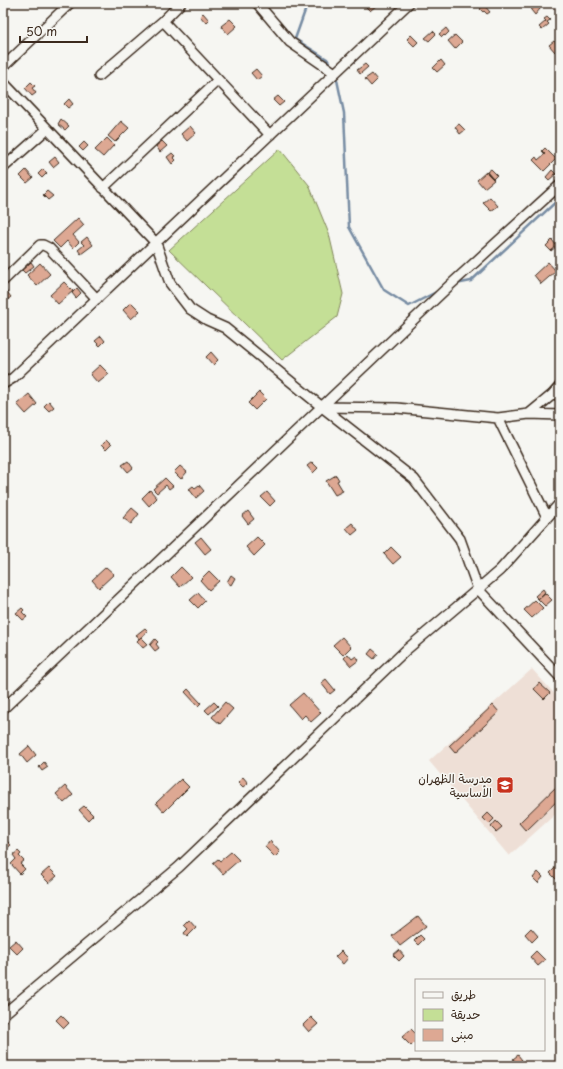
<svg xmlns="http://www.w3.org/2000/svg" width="563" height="1069" font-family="'Playpen Sans','Playpen Sans Arabic',sans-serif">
<rect width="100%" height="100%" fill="#f6f6f2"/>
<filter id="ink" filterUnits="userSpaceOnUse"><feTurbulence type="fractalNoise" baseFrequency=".025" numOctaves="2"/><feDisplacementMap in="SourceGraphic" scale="8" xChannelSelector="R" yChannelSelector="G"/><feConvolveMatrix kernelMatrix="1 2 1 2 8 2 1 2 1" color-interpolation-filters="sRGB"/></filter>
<g filter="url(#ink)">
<!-- built -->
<path fill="#eedfd6" d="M532,669L560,700V810L509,856L429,761Z"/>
<!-- green -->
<path fill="#c4df96" stroke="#80845a" d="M280,149L309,185L329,234L343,294L337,317L282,360L169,250Z"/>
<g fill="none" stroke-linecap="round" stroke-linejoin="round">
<!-- stream -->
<path stroke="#778ca3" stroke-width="2.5" d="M309,3L306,8L295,39L327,59L332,67
M336,75L344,113L349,227L384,290L409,306L438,291
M456,284L471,281L560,198"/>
</g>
<!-- building -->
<path fill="#dda893" stroke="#3b2a1e" d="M371,3H377L378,4L370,11L366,7Z
M484,5L490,12L487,14L484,11L483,12L480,9Z
M537,5L540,9L535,15L531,10Z
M203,13L209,20L206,23L200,16Z
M547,17L550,20L547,22L549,24L542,30L539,27L546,21L544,19Z
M230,19L237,26L228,34L221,26Z
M446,28L449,32L445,36L444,35L442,37L439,34Z
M433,31L436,34L429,41L425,38Z
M411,35L418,42L414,46L407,39Z
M455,35L462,42L455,49L448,41Z
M554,41L560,47L555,52L549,45Z
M441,60L445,65L437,72L433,68Z
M365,64L368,67L360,74L357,70Z
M256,69L262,76L257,80L251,73Z
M372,74L377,80L371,86L365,79Z
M31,82L35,86L32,88L36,93L32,96L25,88Z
M278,96L284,102L279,106L273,100Z
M69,99L73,104L68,108L64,104Z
M61,119L69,126L65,130L58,124Z
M121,121L129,128L115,142L108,136Z
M459,124L465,130L460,134L455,127Z
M190,126L196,133L187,141L181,134Z
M107,138L114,145L103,157L95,150Z
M162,141L167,146L160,152L156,146Z
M84,142L88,146L83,151L79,147Z
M545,148L556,159L544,171L533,160L536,157L538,160L545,154L542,151Z
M172,153L175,156L173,157L176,160L172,164L167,157Z
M55,157L59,162L53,167L49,162Z
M43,169L47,173L42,178L38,174Z
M491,169L497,175L493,179L487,172Z
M26,170L33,178L27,183L20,176Z
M552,170L556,174L549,180L546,177Z
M486,172L494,180L484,188L477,180Z
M47,191L53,196L48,200L43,195Z
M490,197L498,206L491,211L483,203Z
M78,218L84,225L73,235L79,242L73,248L67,241L60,248L53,241Z
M87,237L93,245L81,254L78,250L84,245L81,242Z
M552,240L557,246L551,251L546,246Z
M31,262L34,266L25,273L22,270Z
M548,262L556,271L541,284L534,275Z
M40,263L50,274L37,286L27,275Z
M64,282L73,291L58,304L50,295Z
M4,288L11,297L6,301L3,297V289Z
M77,288L81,293L76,298L72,293Z
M131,302L140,311L131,319L123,310Z
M101,336L105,341L100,346L95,341Z
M211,352L218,360L213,365L206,357Z
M100,365L109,374L98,383L90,374Z
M259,392L266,399L255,410L248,403Z
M29,394L37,404L26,414L17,404Z
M49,401L54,407L49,411L44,406Z
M106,440L111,445L106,450L101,445Z
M128,461L133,468L128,472L122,465Z
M312,462L318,468L313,473L307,466Z
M180,466L187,472L181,479L174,472Z
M336,475L339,480L337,481L343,491L335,495L326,481Z
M165,478L173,486L169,489L166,485L157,493L153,489Z
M199,485L204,491L196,498L189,489L193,486L195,488Z
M150,490L157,498L149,506L142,498Z
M267,492L275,501L270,506L261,497Z
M132,508L139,514L131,524L123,518Z
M248,511L254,519L248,524L242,516Z
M352,523L358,530L352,535L346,528Z
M201,537L211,549L205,554L195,542Z
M257,537L265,545L254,556L246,547Z
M391,547L401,557L393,564L384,554Z
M106,567L114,574L99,588L92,580Z
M181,567L191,577L180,587L171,577Z
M209,571L219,581L209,590L200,580Z
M231,575L235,578L231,585L227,582Z
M543,589L545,592L538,599L535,596Z
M198,593L205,601L198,608L190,600Z
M545,593L552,600L545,606L538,599Z
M535,600L543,608L532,618L524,610Z
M22,608L24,610L22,612L27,617L23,620L16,613Z
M145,628L148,631L139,639L136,635Z
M141,637L148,644L143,648L137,641Z
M342,637L351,647L343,655L333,645Z
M155,639L158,642L156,644L159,648L155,651L150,645Z
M372,649L378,654L374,659L368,654Z
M348,654L352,659L356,656L359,660L351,666L344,658Z
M326,679L335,690L330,694L321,683Z
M539,683L550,693L544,699L534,689Z
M188,689L201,703L198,706L185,692Z
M303,693L321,713L311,722L305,715L301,719L289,705Z
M214,702L218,706L209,714L205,710Z
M225,702L233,709L220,724L212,717Z
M493,705L499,712L455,753L449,746Z
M29,746L36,755L27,763L20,754Z
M44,762L48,767L42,771L39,767Z
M243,777L248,783L243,787L238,782Z
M181,779L189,787L164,812L156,803Z
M560,783V798L526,831L519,823Z
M65,786L73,795L64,803L56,794Z
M84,806L93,815L88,820L79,810Z
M488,813L494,819L489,824L483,818Z
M496,821L502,827L496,832L491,827Z
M3,837L11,845L6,849L3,845Z
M270,841L280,852L275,857L265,847Z
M18,851L21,854L19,856L24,861L20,864L25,869L20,874L11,864L16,859L13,855Z
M231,852L239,860L223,874L213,863L218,859L220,861Z
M559,864L560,865V883L550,873Z
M49,868L57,876L49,883L41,875Z
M538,872L543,877L538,883L533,878Z
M418,916L426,926L400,946L392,936Z
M189,920L196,928L187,937L184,933L188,929L184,925Z
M531,928L538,936L532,942L525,934Z
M420,935L424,939L418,945L414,941Z
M16,940L23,948L17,954L9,946Z
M399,950L404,956L399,961L393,955Z
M341,951L348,958L343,964L335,957Z
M536,951L545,960L538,966L530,957Z
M61,1015L69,1023L64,1028L56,1020Z
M311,1017L318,1024L309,1032L303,1025Z
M411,1029L416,1034V1041L411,1046L402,1037Z
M518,1055L522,1060L517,1064L513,1059Z"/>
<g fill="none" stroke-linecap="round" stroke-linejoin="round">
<!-- minor casing -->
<g stroke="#3b2a1e" stroke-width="12">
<path id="minor" d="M257,3L290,42L335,73
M163,21L270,135
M3,67L70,3
M99,76L163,21L181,3
M3,82L156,243L170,283L190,309L207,320L225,328L322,407L414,479L460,539L478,589L500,570L560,503
M3,168L47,129
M103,188L218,80
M3,281L40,245H43L49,248L97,299
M3,384L13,378L409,3
M322,407L397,408L498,418L529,414L560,415
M529,414L552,395L560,386
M498,418L547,517
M3,709L449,286L560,185
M3,1017L5,1013L179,867L406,650L478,589L560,677"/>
</g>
<!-- minor -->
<use href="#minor" stroke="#f6f6f2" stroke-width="9"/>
</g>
</g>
<!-- icons -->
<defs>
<g id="school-square" transform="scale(0.9)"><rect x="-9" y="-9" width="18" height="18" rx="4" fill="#c8321e" stroke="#f6f6f2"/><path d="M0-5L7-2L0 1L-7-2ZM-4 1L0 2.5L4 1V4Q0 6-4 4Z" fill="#fff"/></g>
</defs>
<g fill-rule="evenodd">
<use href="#school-square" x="505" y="785"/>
</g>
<g text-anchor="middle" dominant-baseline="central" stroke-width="3" stroke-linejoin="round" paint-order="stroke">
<!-- poi labels -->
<g font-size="12" fill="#3b2a1e" stroke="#f6f6f2" text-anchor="end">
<text x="492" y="778">مدرسة الظهران<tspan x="492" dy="14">الأساسية</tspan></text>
</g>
</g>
<!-- margin -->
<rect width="563" height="1069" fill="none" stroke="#f6f6f2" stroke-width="16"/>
<rect x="8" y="8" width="547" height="1053" fill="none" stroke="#3b2a1e" stroke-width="1.5" filter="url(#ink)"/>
<!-- legend -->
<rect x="415" y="979" width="130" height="72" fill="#f6f6f2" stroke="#aba49d"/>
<rect x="423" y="992" width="20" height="6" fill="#f6f6f2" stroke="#aba49d"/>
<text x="451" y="999" font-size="12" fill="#3b2a1e">طريق</text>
<rect x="423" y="1009" width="20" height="12" fill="#c4df96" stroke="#aba49d"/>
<text x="451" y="1019" font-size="12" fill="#3b2a1e">حديقة</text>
<rect x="423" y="1029" width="20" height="12" fill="#dda893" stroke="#aba49d"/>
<text x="451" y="1039" font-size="12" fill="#3b2a1e">مبنى</text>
<!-- scale -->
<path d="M20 36v6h67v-6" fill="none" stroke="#3b2a1e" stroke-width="2"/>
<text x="26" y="36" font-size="12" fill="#3b2a1e" stroke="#f6f6f2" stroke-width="3" paint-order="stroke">50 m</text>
</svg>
